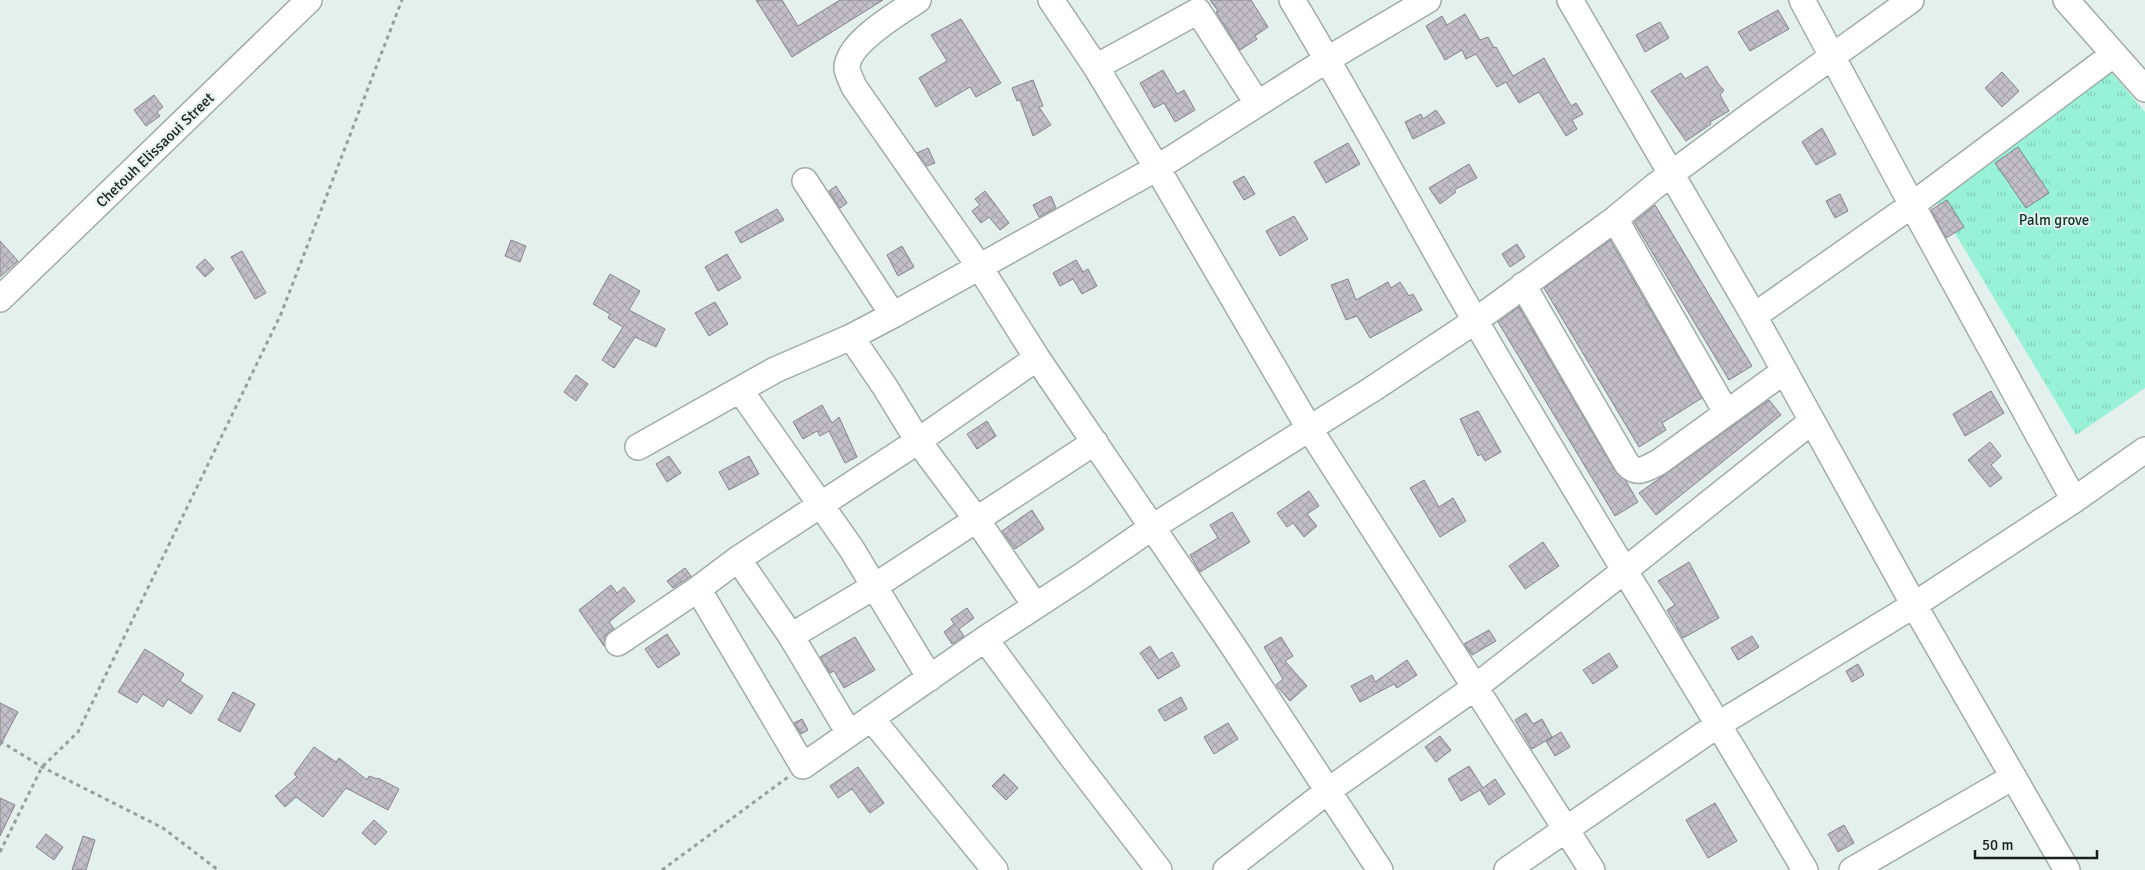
<svg xmlns="http://www.w3.org/2000/svg" width="2145" height="870" font-family="Signika,sans-serif">
<defs>
<pattern id="grass-tufts" width="24" height="20" patternUnits="userSpaceOnUse" patternTransform="scale(1.25)"><rect width="24" height="20" fill="#98f2d5"/><path d="M3 7l-1-3M5 7V3M7 7l1-3M15 17l-1-3M17 17v-4M19 17l1-3" fill="none" stroke="#82cfb6"/></pattern>
<pattern id="building-cross-hatch" width="8" height="8" patternUnits="userSpaceOnUse" patternTransform="scale(1.25)"><rect width="8" height="8" fill="#c3bfc8"/><path d="M0 0l8 8M0 8l8-8" fill="none" stroke="#a7a4ab"/></pattern>
</defs>
<rect width="100%" height="100%" fill="#e4f0eb"/>
<!-- grass -->
<path fill="url(#grass-tufts)" d="M2106,66L2145,112V388L2076,435L1932,195Z"/>
<!-- building -->
<path fill="url(#building-cross-hatch)" stroke="#86838b" d="M756,0H782L798,26L840,0H883L792,57Z
M1210,0H1251L1268,27L1255,36L1257,39L1240,50L1216,12L1218,11Z
M1778,10L1789,29L1750,51L1738,32Z
M1465,14L1480,40L1488,37L1494,48L1496,47L1513,76L1544,58L1571,106L1576,103L1583,114L1572,120L1577,129L1566,136L1539,92L1519,103L1506,82L1497,87L1476,54L1466,59L1462,50L1445,60L1426,26L1442,16L1447,25Z
M961,19L1001,83L976,97L970,87L936,107L919,78L947,61L931,35Z
M1660,22L1669,38L1645,52L1636,35Z
M1707,66L1719,85L1724,90L1720,95L1729,111L1710,122L1711,124L1686,141L1651,91L1681,73L1685,79Z
M1163,70L1177,94L1184,90L1195,110L1175,122L1164,103L1154,108L1140,83Z
M2002,72L2019,91L2002,107L1985,88Z
M1033,80L1043,106L1039,107L1051,125L1033,136L1020,100L1017,101L1012,88Z
M154,95L163,107L157,112L160,116L146,126L134,110Z
M1436,110L1445,123L1413,139L1405,122L1421,114L1423,119Z
M1822,128L1836,154L1816,165L1802,142Z
M1348,143L1360,164L1326,183L1314,162Z
M2018,147L2049,193L2026,208L1995,163Z
M928,148L935,163L927,166L917,153Z
M1469,164L1477,178L1454,190L1456,192L1440,204L1429,188Z
M1244,176L1255,194L1244,200L1233,182Z
M836,186L847,203L840,208L829,191Z
M985,191L1009,223L1000,230L989,217L981,223L972,211L980,205L975,199Z
M1840,194L1848,211L1835,218L1826,201Z
M1051,196L1056,208L1039,217L1033,205Z
M1947,200L1964,227L1946,238L1931,210Z
M1655,205L1752,366L1729,380L1634,222Z
M777,209L784,220L741,243L735,232Z
M1294,216L1308,239L1280,256L1266,231Z
M511,240L526,246L520,262L505,256Z
M1610,240L1702,398L1662,423L1666,430L1639,447L1544,288Z
M0,241L18,261L0,277Z
M1517,244L1525,257L1510,267L1502,254Z
M902,246L914,267L898,276L887,255Z
M242,251L266,293L255,299L231,257Z
M727,254L741,278L718,291L705,267Z
M205,259L214,269L205,277L196,267Z
M1076,260L1083,272L1088,269L1097,286L1082,294L1073,279L1060,286L1053,273Z
M610,274L640,291L629,310L665,329L656,347L635,337L614,368L602,360L623,327L608,318L610,314L593,304Z
M1348,279L1356,300L1388,282L1391,288L1400,282L1409,296L1413,294L1422,310L1370,338L1357,316L1346,320L1331,285Z
M715,302L728,324L709,336L695,313Z
M1519,307L1615,471L1626,481L1638,502L1615,516L1498,322Z
M576,375L588,384L576,401L564,392Z
M1991,391L2004,413L1965,436L1953,414Z
M1769,400L1781,415L1656,515L1639,493Z
M822,405L832,423L839,417L857,457L845,463L829,431L820,436L817,431L803,439L793,422Z
M1478,411L1501,452L1485,461L1481,454L1478,456L1460,419Z
M987,421L996,436L977,449L967,434Z
M1990,442L2001,456L1991,465L2002,478L1990,487L1968,460Z
M669,456L681,473L667,482L656,464Z
M749,456L759,474L729,490L719,472Z
M1424,480L1439,507L1453,498L1466,521L1440,537L1410,488Z
M1309,491L1319,506L1307,514L1317,526L1304,537L1293,523L1287,527L1277,513Z
M1032,510L1044,529L1015,549L1002,531Z
M1232,512L1250,542L1200,572L1190,555L1218,538L1210,525Z
M1543,542L1559,566L1525,589L1509,566Z
M1689,562L1719,618L1683,638L1667,610L1675,605L1658,581Z
M685,568L691,576L673,588L667,581Z
M611,585L617,593L624,587L635,601L609,622L614,629L605,636L604,646L579,610Z
M967,608L974,618L959,629L964,636L952,644L944,632L954,624L951,619Z
M1489,630L1496,641L1472,655L1464,644Z
M667,634L680,654L658,668L645,649Z
M1752,636L1759,647L1738,660L1731,648Z
M855,637L875,670L844,688L834,671L830,673L820,657Z
M1281,637L1293,656L1285,661L1307,686L1290,701L1276,685L1283,679L1264,647Z
M1150,646L1159,660L1172,652L1180,666L1158,679L1140,653Z
M145,649L184,674L180,681L203,696L191,714L168,699L163,707L143,694L137,703L118,692Z
M1609,653L1618,667L1593,684L1583,670Z
M1407,660L1417,675L1397,688L1394,684L1360,702L1351,686L1372,675L1375,682Z
M1858,664L1864,675L1852,682L1846,671Z
M233,692L255,704L240,732L218,720Z
M1181,697L1187,709L1165,721L1158,710Z
M0,703L18,712L0,746Z
M1526,713L1533,724L1542,719L1552,737L1532,749L1515,720Z
M802,719L808,730L801,734L794,723Z
M1228,723L1238,739L1214,754L1204,737Z
M1561,732L1570,747L1555,756L1546,741Z
M1440,736L1451,750L1436,762L1425,747Z
M314,747L336,762L339,758L367,780L369,776L377,779L378,778L399,789L388,810L346,788L323,817L296,797L285,807L275,796L297,777L294,774Z
M1469,766L1483,788L1495,779L1505,794L1489,805L1480,790L1461,801L1448,779Z
M858,767L884,803L870,813L852,789L838,798L830,786Z
M1004,774L1018,788L1006,800L992,786Z
M0,798L15,805L0,836Z
M1715,803L1737,841L1708,858L1686,820Z
M374,820L387,832L375,845L362,833Z
M1844,825L1854,843L1838,852L1828,834Z
M46,834L63,847L54,860L36,847Z
M83,836L95,840L86,870H72Z"/>
<g fill="none" stroke-linecap="round" stroke-linejoin="round">
<!-- minor casing -->
<g stroke="#a1aca8" stroke-width="28">
<path id="minor" d="M918,0C899,13 846,43 847,69C848,74 852,82 854,87L979,266L1037,358L1231,643L1380,870
M1051,0L1096,67L1157,168L1309,428L1592,870
M1292,0C1356,106 1414,215 1476,322C1583,506 1697,686 1805,870
M1570,0L1754,316L1914,605L2067,870
M1802,0L1912,205L2074,500
M2066,0L2145,89
M1096,67L1198,11L1257,103
M805,181L893,315
M1615,219L1726,412
M1523,285L1627,464C1637,476 1647,468 1659,462L1783,372
M0,299L309,0
M1754,316L1912,205L2114,54
M851,337L885,387L918,441L977,520L1035,605
M740,390L851,548L930,678
M638,447L775,370L851,337L893,315L1157,168L1328,59L1428,0
M738,559L791,636L849,733
M698,589L803,766L985,639L1080,577L1151,528L1371,390L1475,321L1615,219L1655,186L1752,114L1911,0
M791,636L875,586L1095,442
M985,639L1072,757L1159,870
M618,643L698,589L738,559L918,441L1037,358
M871,718L995,870
M1226,870L1329,790L1474,688L1624,571L1812,421
M1507,870L1719,724L1914,605L2074,500L2145,450
M1852,870L2013,777"/>
</g>
<!-- path -->
<path stroke="#969f9c" stroke-width="3" stroke-dasharray="4 4" stroke-linecap="butt" d="M0,741L42,767L163,828L218,870
M0,852L42,767L78,732L281,314L402,0
M662,870L788,777"/>
<!-- minor -->
<use href="#minor" stroke="#fff" stroke-width="25"/>
</g>
<g text-anchor="middle" dominant-baseline="central" stroke-width="4" stroke-linejoin="round" paint-order="stroke">
<!-- street labels -->
<g font-size="15" fill="#1a1e1d" stroke="#e4f0eb">
<text transform="translate(155 150) rotate(-44)">Chetouh Elissaoui Street</text>
</g>
<!-- park labels -->
<g font-size="15" fill="#0c382c" stroke="#e4f0eb">
<text x="2054" y="220">Palm grove</text>
</g>
</g>
<!-- scale -->
<path d="M1975 850v8h122v-8" fill="none" stroke="#1a1e1d" stroke-width="2.5"/>
<text x="1982" y="850" font-size="15" fill="#1a1e1d" stroke="#e4f0eb" stroke-width="4" paint-order="stroke">50 m</text>
</svg>
